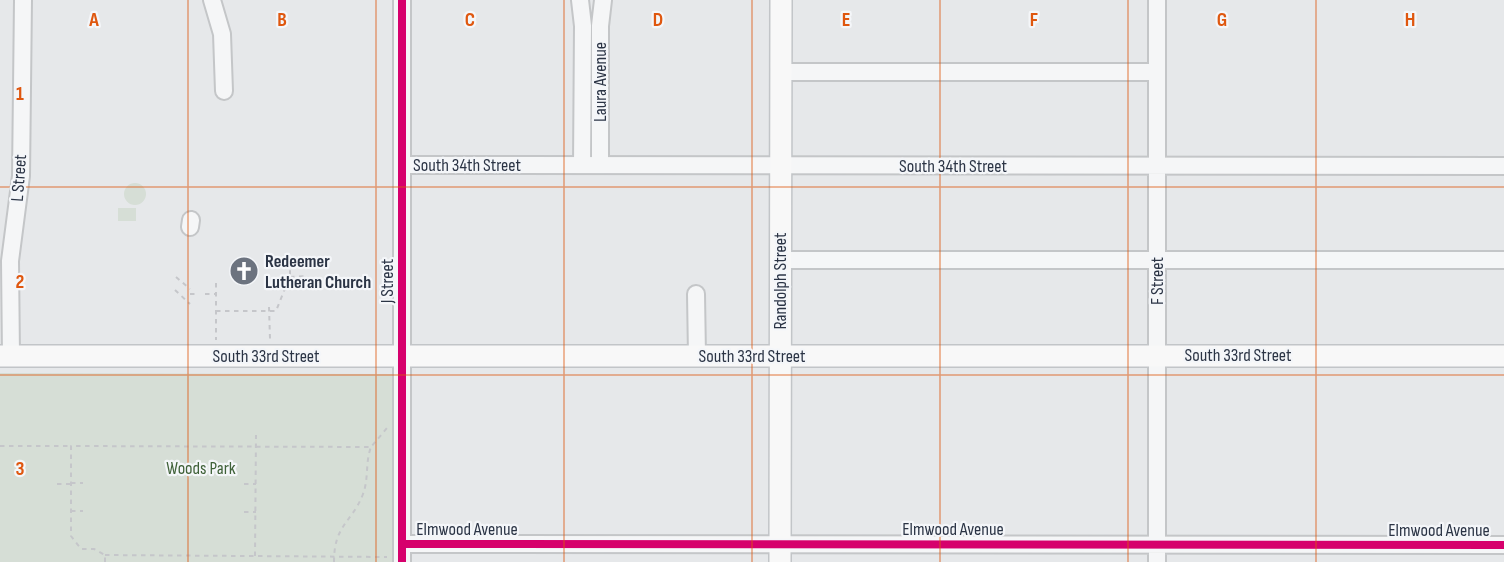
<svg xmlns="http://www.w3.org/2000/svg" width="1504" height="562" font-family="'Sofia Sans Condensed',sans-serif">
<rect width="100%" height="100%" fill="#e6e8ea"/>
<!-- green -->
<path fill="#d6ded6" d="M124 194a11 11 0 1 1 22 0a11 11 0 1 1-22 0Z
M118,208H136V221H118Z
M0,373L402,374V562H0Z"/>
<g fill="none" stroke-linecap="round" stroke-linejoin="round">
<!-- minor casing -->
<g stroke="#c4c6c8" stroke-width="20">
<path id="minor" d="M212,0L222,34L224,91
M580,0L583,26L582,165
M781,72H1157
M402,165L1504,166
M600,165V26L603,0
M190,227L191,220
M780,260H1504
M696,294L697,356
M11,356L10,261L21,176L23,0
M402,544L1504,545
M402,562V0
M1157,562V0"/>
</g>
<!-- major casing -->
<g stroke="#c2c5c8" stroke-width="24">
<path id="major" d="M0,356H1504
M780,562L781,0"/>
</g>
<!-- path -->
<path stroke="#c5c6ca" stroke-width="2" stroke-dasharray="4.5 4.5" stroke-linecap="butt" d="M286,261H293
M176,277L190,289
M290,277L308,276
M216,283V340
M175,290L190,304
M190,294H198
M205,294H216
M269,307L270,339
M216,311H276L290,276V260
M0,446H71
M71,483H83
M57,484H70
M244,484H256
M71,511H83
M244,512H256
M105,555L387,557
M255,556L256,435
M105,562V555L94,549H81L71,536V446L371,447L387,428
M334,562C334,524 352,523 363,494C369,478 365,463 371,447"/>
<!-- minor -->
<use href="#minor" stroke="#f5f6f7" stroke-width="16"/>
<!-- major -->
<use href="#major" stroke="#f8f8f8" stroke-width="21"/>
<!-- cycleway casing -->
<g stroke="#f4f6f9" stroke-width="11">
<path id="cycleway" d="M402,544L1504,545
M402,562V0"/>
</g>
<!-- cycleway -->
<use href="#cycleway" stroke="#d6006c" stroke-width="8"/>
</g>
<!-- grid -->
<path fill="none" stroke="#df570f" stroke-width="1.5" stroke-opacity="0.55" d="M188,0V562M376,0V562M564,0V562M752,0V562M940,0V562M1128,0V562M1316,0V562M0,187H1504M0,375H1504"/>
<!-- icons -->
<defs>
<g id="church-disc" transform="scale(1.5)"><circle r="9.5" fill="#6c737f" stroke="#f4f6f9"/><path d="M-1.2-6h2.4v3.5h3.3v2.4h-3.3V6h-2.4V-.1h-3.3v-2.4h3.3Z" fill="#fff"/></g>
</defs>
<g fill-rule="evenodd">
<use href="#church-disc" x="244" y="271"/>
</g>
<g text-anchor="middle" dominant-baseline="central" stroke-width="4.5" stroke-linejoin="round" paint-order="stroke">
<!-- street labels -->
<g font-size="18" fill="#2b3445" stroke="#f4f6f9">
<text transform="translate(600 82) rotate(-90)">Laura Avenue</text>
<text x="467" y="165">South 34th Street</text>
<text x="953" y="166">South 34th Street</text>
<text transform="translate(19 178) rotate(-86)">L Street</text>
<text transform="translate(387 281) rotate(-90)">J Street</text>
<text transform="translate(780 281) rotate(-90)">Randolph Street</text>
<text transform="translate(1157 281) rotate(-90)">F Street</text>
<text x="1238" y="355">South 33rd Street</text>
<text x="266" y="356">South 33rd Street</text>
<text x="752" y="356">South 33rd Street</text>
<text x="467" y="529">Elmwood Avenue</text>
<text x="953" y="529">Elmwood Avenue</text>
<text x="1439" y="530">Elmwood Avenue</text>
</g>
<!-- poi labels -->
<g font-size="18" font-weight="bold" fill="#2b3445" stroke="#f4f6f9" text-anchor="start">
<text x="265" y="261">Redeemer<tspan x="265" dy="21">Lutheran Church</tspan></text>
</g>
<!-- park labels -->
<g font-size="18" fill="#3f6138" stroke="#f4f6f9">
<text x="201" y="468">Woods Park</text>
</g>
</g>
<g font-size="20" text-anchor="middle" font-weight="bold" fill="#df570f" stroke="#f4f6f9" stroke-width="4.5" stroke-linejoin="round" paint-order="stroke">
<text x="94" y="26">A</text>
<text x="282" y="26">B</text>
<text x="470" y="26">C</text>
<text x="658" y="26">D</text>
<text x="846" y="26">E</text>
<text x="1034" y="26">F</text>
<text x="1222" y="26">G</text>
<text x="1410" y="26">H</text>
<text x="20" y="100">1</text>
<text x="20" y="288">2</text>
<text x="20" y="475">3</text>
</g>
</svg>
